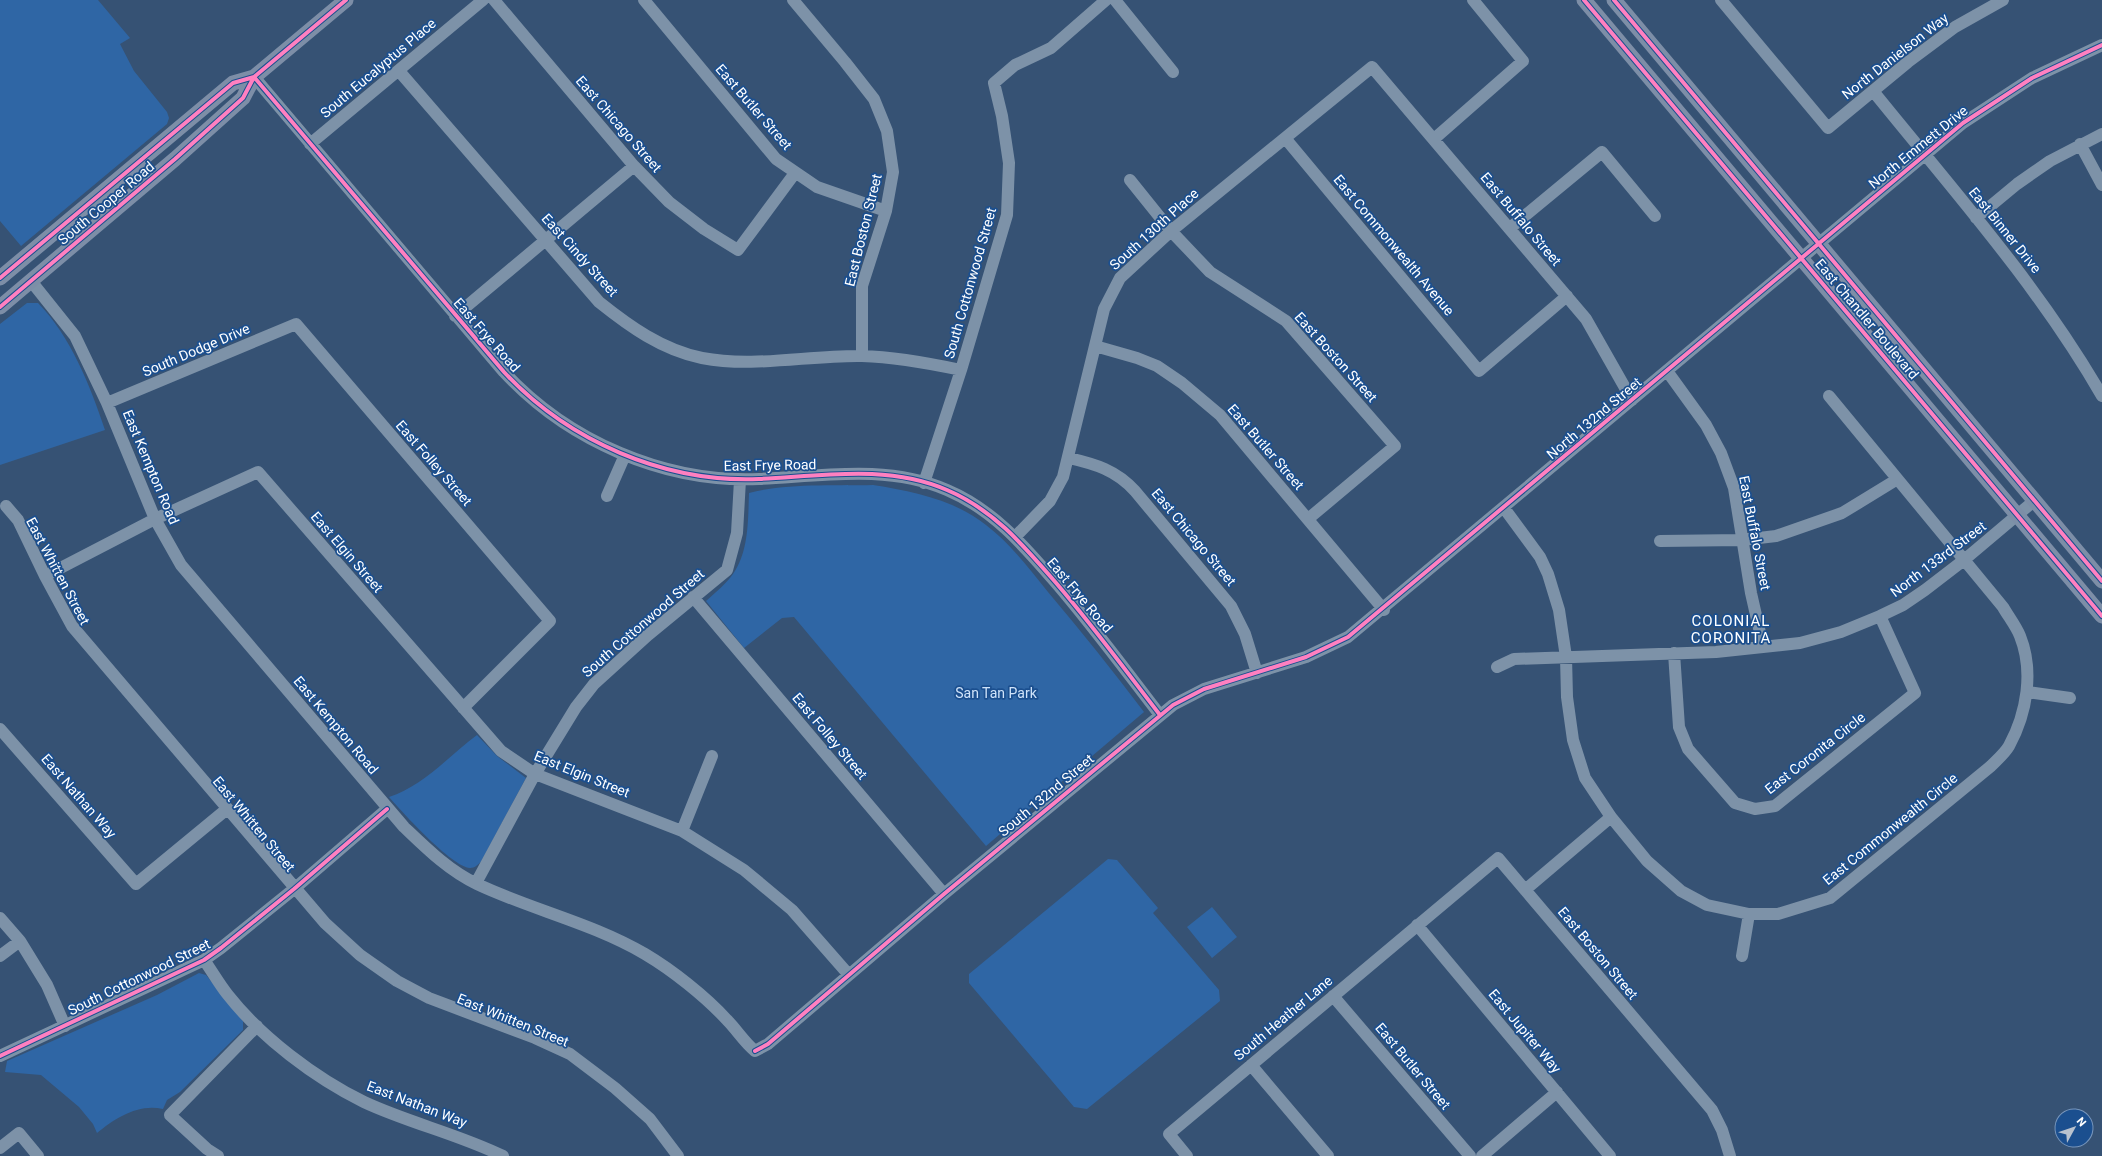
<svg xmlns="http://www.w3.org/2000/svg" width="2102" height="1156" font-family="Roboto,sans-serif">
<rect width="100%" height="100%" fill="#365274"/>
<!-- green -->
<path fill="#2f66a5" d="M0,0H98L130,38L120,44L134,71L167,112L169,118L167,124L21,246L0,221Z
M27,303H38C71,337 90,385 105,430L0,465V324Z
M873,485C912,491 955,500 986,525C1010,543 1029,569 1048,592C1081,631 1113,671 1144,712L986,846L794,617L782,618L744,648L706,601C715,593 726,584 733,574C749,551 748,520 749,493C786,483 836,486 873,485Z
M477,735L497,756L526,778L481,862C477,865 475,868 470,868C452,867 402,812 389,797C423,786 449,756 477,735Z
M1108,859L1117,860L1158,908L1153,913L1219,990L1220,1001L1087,1109L1074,1107L969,983V974Z
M1212,907L1237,937L1212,958L1187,927Z
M199,973L206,975L243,1021V1030L180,1092L167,1100L163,1109C139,1103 115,1118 97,1133L93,1124L79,1107L41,1075L5,1072L7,1061L157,995Z"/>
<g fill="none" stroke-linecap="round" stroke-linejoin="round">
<!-- minor -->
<path stroke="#7d92a8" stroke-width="12" d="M494,0L634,166L669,202L704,229L738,250L795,173
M644,0L776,159L817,187L886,211
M793,0L845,62L874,99L887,131L893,172L886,211L862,286V356
M1115,0L1173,72
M1721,0L1828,128L1908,62L1955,27L2003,0
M399,71L599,302C629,326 662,350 702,358C754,368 809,355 862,356C896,357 928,363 961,370
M254,77L504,372C568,441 664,483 759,479C821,476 888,464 947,490C994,510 1024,546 1057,584C1093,626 1126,671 1160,715
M1873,91C1953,190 2038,285 2102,396
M1285,138L1479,371L1567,296
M1434,139L1523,61L1473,0
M310,144L483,0
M2080,144L2102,185
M1130,180L1171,231L1210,272L1286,321L1395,446L1308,519
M1976,218L2017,184L2050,161L2102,134
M1510,228L1602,152L1655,216
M31,281L75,336L107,403L155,519L181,565L404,827C426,848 449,871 477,884C532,910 592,923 645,954C672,970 705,996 727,1020C737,1030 744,1042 755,1051L768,1044L944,894L1173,705L1204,689L1306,657L1348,637L1963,123L2032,78L2102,45
M455,316L634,166
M1095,346L1137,358L1157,366L1182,383L1220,415L1384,610
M1667,371L1706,425L1721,453L1734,488L1751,593L1763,646
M107,403L296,324L550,621L463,708
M1069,458C1095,464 1116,470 1135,491L1231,606L1245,634L1257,673
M924,483L961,370L1007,215L1009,163L1002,116L994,83L1015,65L1051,48L1106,0
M607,496L625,455
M6,506L18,520L45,576L72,626L325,923L360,955L397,981L429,998L535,1038L570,1054L615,1088L650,1119L678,1156
M1504,508L1540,557L1548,574L1559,610L1566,657L1567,697L1573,740L1585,778L1611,817L1647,861L1681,891L1707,905L1749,914H1778L1830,898L1991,766C1997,760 2005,753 2009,746C2027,713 2034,671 2020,636C2016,626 2008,616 2003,607L1829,396
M1016,536L1050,501L1063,477L1104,309L1120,278L1171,231L1372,67L1586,319L1632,400
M1660,541L1742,540L1776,536L1842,513L1896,480
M45,576L155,519L258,472L501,751L535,774L682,831L744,870L792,910L849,975
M693,597L944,894
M1674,653L1679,727L1688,749L1735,803L1755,809L1775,806L1915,693L1880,616
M1497,667L1514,659L1716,652L1800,643L1841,632L1880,616L1903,605L1925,590L1964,560L2034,501
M2028,692L2070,698
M0,729L136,884L227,809
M682,831L712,756
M476,883L535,774L576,707L594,684L648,635L727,570L737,533L740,480
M1525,890L1611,817
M0,918L20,941L47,985L65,1026
M1417,925L1610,1156
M0,956L20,941
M1742,956L1749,914
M204,960C212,971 219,984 228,995C261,1037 315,1078 364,1102C409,1123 458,1134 503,1156
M1333,996L1470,1156
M0,1056L204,960L221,948L294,889L387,809
M1251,1065L1328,1156
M0,1148L19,1133L38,1156
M218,1156L207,1149L170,1115L257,1026
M1187,1156L1169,1134L1498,858L1712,1110L1722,1130L1730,1156
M1482,1156L1557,1092"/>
<!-- major -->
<path stroke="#7d8ea7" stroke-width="15" d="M1584,0L2102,616
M1614,0L2102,581
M0,278L233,83L254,77
M0,307L175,159L243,98L254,77L346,0"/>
<!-- cycleway casing -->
<g stroke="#1b4f8f" stroke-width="6">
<path id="cycleway" d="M1584,0L2102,616
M1614,0L2102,581
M254,77L504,372C568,441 664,483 759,479C821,476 888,464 947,490C994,510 1024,546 1057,584C1093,626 1126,671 1160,715
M0,278L233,83L254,77
M0,307L175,159L243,98L254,77L346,0
M755,1051L768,1044L944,894L1173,705L1204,689L1306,657L1348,637L1963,123L2032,78L2102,45
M0,1056L204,960L221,948L294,889L387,809"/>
</g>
<!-- cycleway -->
<use href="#cycleway" stroke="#ff80c0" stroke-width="4"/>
</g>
<g text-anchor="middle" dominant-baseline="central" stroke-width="3.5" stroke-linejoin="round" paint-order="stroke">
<!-- street labels -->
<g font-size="14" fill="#fff" stroke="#1b4f8f">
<text transform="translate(1895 56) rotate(-38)">North Danielson Way</text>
<text transform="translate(378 68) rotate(-40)">South Eucalyptus Place</text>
<text transform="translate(754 107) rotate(49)">East Butler Street</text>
<text transform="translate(619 124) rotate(49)">East Chicago Street</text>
<text transform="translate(1918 147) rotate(-39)">North Emmett Drive</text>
<text transform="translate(106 203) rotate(-40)">South Cooper Road</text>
<text transform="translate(1521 219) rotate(50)">East Buffalo Street</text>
<text transform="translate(1154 229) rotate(-42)">South 130th Place</text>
<text transform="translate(863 230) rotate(-76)">East Boston Street</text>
<text transform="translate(2005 230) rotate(51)">East Binner Drive</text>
<text transform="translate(1394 245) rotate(50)">East Commonwealth Avenue</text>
<text transform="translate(580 255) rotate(48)">East Cindy Street</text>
<text transform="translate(970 283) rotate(-74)">South Cottonwood Street</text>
<text transform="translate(1867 319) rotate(50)">East Chandler Boulevard</text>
<text transform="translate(487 335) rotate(49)">East Frye Road</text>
<text transform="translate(196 350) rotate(-23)">South Dodge Drive</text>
<text transform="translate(1336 357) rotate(48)">East Boston Street</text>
<text transform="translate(1594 418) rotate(-40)">North 132nd Street</text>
<text transform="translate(1266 447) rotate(49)">East Butler Street</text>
<text transform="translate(434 463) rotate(49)">East Folley Street</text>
<text transform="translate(770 465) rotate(-1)">East Frye Road</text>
<text transform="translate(151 467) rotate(67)">East Kempton Road</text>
<text transform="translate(1755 533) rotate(79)">East Buffalo Street</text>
<text transform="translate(1194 537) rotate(50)">East Chicago Street</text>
<text transform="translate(347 552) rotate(49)">East Elgin Street</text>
<text transform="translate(1938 559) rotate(-37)">North 133rd Street</text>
<text transform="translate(58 571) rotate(62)">East Whitten Street</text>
<text transform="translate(1080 595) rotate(50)">East Frye Road</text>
<text transform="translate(643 623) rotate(-41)">South Cottonwood Street</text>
<text transform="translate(336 725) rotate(50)">East Kempton Road</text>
<text transform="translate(830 736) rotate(50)">East Folley Street</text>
<text transform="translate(1815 753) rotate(-38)">East Coronita Circle</text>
<text transform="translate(582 774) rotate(22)">East Elgin Street</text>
<text transform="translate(1046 795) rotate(-40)">South 132nd Street</text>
<text transform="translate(79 796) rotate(49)">East Nathan Way</text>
<text transform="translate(254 824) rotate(50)">East Whitten Street</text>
<text transform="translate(1890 829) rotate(-39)">East Commonwealth Circle</text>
<text transform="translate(1598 953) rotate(50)">East Boston Street</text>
<text transform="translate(139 977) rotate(-26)">South Cottonwood Street</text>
<text transform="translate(1283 1018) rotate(-40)">South Heather Lane</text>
<text transform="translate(513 1020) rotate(22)">East Whitten Street</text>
<text transform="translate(1525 1031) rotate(50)">East Jupiter Way</text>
<text transform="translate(1413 1066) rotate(50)">East Butler Street</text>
<text transform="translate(417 1104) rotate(21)">East Nathan Way</text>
</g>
<!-- park labels -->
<g font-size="14" fill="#cfe3fa" stroke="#1b4f8f">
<text x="996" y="693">San Tan Park</text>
</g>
<!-- neighbourhood labels -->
<g font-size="15" letter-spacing="1" fill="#fff" stroke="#1b4f8f">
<text x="1731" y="621">COLONIAL<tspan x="1731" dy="17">CORONITA</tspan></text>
</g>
</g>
<!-- north arrow -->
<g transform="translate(2074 1128) rotate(50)"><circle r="19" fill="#1b4f8f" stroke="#7695bc"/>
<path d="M0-3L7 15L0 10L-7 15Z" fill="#b9c2ce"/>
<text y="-6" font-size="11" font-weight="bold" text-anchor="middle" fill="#ffffff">N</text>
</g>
</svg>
